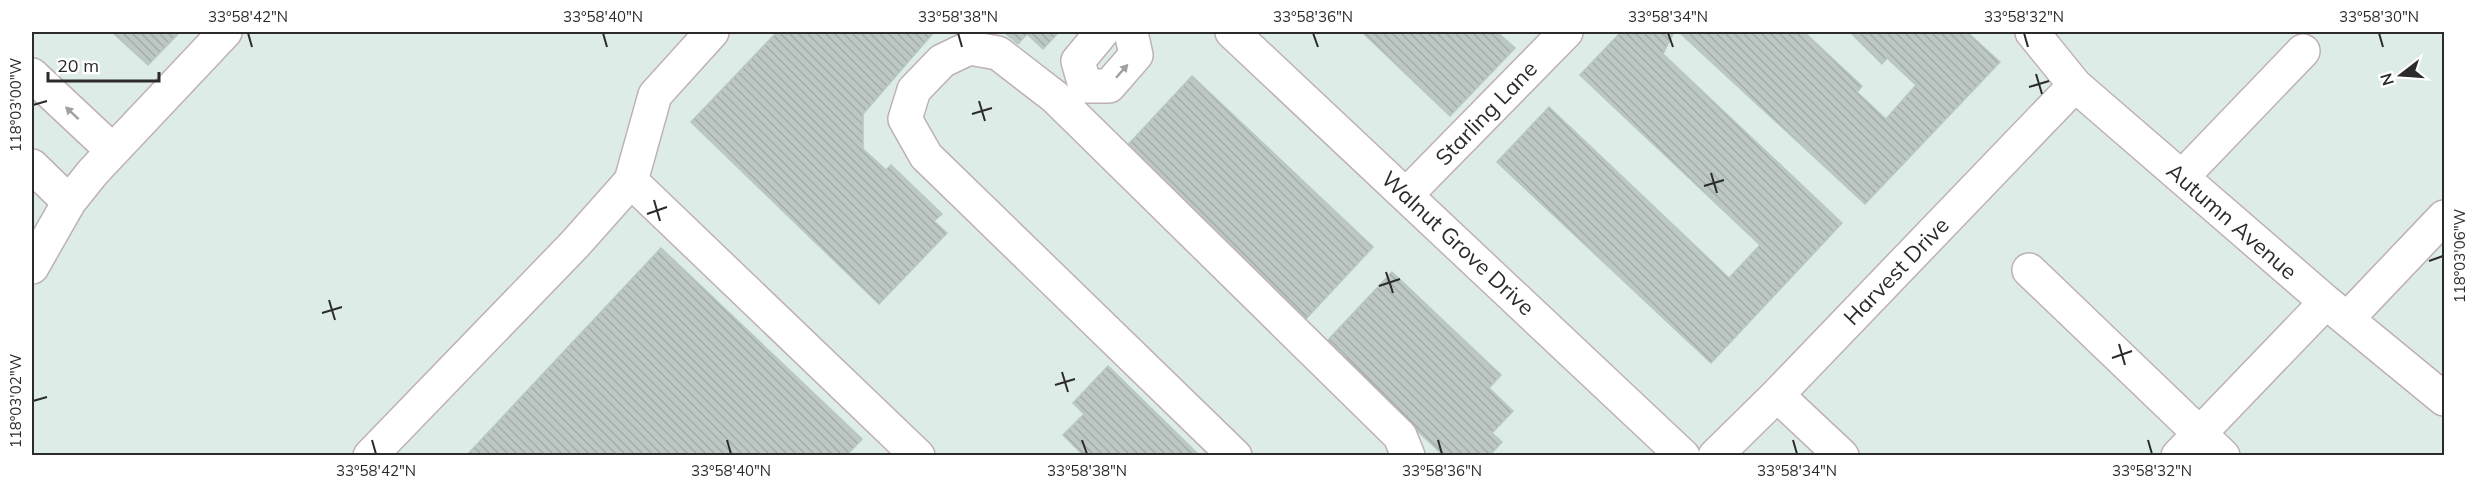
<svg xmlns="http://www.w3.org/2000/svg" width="2476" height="487" font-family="Mulish,sans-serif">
<defs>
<pattern id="building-back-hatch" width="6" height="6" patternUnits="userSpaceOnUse" patternTransform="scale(1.5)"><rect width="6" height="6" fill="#bdc8c5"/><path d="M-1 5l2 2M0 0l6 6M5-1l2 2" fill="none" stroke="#a3aca9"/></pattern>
</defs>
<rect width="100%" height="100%" fill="#deece8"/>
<!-- building -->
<path fill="url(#building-back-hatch)" stroke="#b7c7c4" stroke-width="1.5" d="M112,32H180L148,65Z
M777,32H934L863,114V149L886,170L891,165L942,214L934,221L947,233L879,304L691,122Z
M1004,32H1059L1043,49L1027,34L1018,44Z
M1362,32H1497L1515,48L1450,116Z
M1621,32H1674L1663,54L1842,223L1711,363L1497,162L1549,107L1729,278L1760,245L1580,75Z
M1679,32H1804L1862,86L1857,92L1886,119L1916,85L1887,58L1882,64L1850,32H1967L2000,62L1865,204Z
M1192,76L1373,247L1305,320L1124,149Z
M661,248L862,439L846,456H466Z
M1392,272L1501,375L1489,388L1513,411L1492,433L1502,442L1489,456H1444L1343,360L1346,357L1328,340Z
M1108,366L1200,456H1084L1063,435L1084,414L1073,403Z"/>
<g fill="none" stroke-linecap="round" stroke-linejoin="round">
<!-- minor casing -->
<g stroke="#beb1b1" stroke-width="36">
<path id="minor" d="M1232,32L1683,456
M2032,32L2075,85L2326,302L2444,399
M32,75L112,150
M1085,86H1109L1136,55L1131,32
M1085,86L1078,61L1102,32
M32,166L69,202
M2182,177L2303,51
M631,181L918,456
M1406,195L1566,32
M32,267L69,202L93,172L225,32
M2029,270L2223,456
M2347,319L2444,217
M1777,395L1842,456
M370,456L575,244L631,181L655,95L712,32
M1235,456L926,156L905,119L914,90L942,61L969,48L998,53L1055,97L1400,436L1408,456
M1715,456L1777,395L2075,85
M2178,456L2326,302"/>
</g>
<!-- minor -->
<use href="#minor" stroke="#fff" stroke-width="33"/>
</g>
<!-- one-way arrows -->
<defs><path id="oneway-solid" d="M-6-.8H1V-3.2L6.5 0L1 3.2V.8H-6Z" transform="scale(1.5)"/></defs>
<g fill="#a0a0a0">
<use href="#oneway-solid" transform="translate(1122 71) rotate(-49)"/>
<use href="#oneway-solid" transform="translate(72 113) rotate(-137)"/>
</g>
<!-- ticks -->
<path fill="none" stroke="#2b2b2b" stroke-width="2" d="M248,33L252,47M603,33L607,47M958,33L962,47M1313,33L1318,47M1668,33L1673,47M2024,33L2028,47M2379,33L2383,47M2036,74L2042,94M2029,87L2049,81M979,101L985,121M33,105L47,101M972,114L992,108M1711,173L1717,193M1704,186L1724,180M654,200L660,221M647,214L667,207M2429,261L2443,256M1386,272L1393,293M1379,286L1400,279M329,300L335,320M322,313L342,307M2119,344L2125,365M2112,358L2132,351M1062,372L1068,392M1055,385L1075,379M33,401L47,397M372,440L376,454M727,440L731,454M1082,440L1087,454M1438,440L1442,454M1793,440L1797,454M2148,440L2152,454"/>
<g text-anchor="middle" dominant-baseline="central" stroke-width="4.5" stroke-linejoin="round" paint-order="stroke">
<!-- street labels -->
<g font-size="22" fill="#2b2b2b" stroke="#fff">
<text transform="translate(1486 113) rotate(-46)">Starling Lane</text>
<text transform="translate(2232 221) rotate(41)">Autumn Avenue</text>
<text transform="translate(1458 243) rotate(43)">Walnut Grove Drive</text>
<text transform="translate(1896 271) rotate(-46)">Harvest Drive</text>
</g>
</g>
<!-- border -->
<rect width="2476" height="487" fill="none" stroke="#ffffff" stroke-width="66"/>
<!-- north arrow -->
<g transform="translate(2401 75) rotate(253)" stroke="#ffffff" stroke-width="4.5" paint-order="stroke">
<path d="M0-4.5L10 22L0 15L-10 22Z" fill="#2b2b2b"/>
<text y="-9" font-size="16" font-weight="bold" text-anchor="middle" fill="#2b2b2b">N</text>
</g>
<!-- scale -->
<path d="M48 72v9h111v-9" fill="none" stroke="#2b2b2b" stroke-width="3"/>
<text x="57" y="72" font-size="18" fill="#2b2b2b" stroke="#ffffff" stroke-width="4.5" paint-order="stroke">20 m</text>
<rect x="33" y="33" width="2410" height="421" fill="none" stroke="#2b2b2b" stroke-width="2"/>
<g font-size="15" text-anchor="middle" fill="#2b2b2b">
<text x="248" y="22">33°58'42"N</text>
<text x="603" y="22">33°58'40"N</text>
<text x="958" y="22">33°58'38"N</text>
<text x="1313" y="22">33°58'36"N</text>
<text x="1668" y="22">33°58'34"N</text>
<text x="2024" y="22">33°58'32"N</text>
<text x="2379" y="22">33°58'30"N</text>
<text transform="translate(16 105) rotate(-90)" y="5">118°03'00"W</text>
<text transform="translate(2460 256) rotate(-90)" y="5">118°03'06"W</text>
<text transform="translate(16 401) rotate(-90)" y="5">118°03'02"W</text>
<text x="376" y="476">33°58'42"N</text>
<text x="731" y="476">33°58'40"N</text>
<text x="1087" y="476">33°58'38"N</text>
<text x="1442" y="476">33°58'36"N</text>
<text x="1797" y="476">33°58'34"N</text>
<text x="2152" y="476">33°58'32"N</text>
</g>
</svg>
